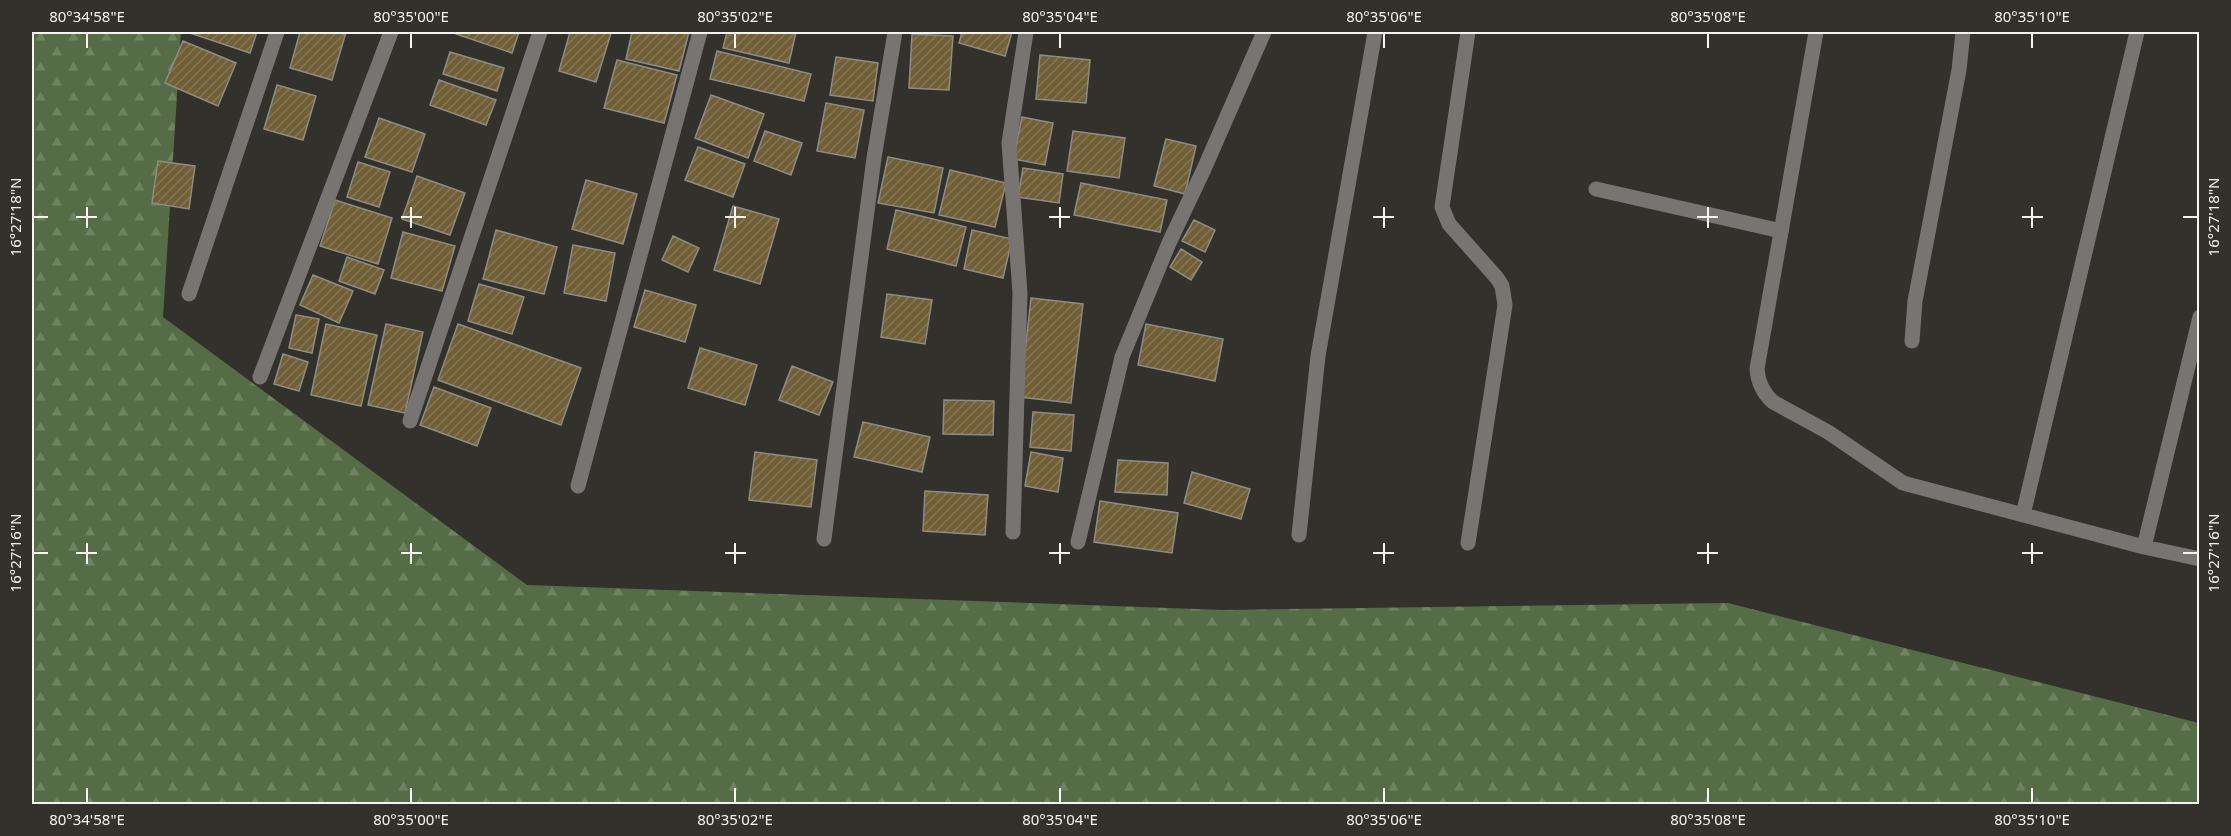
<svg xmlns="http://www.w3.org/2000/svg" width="2231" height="836" font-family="'Noto Sans',sans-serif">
<defs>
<pattern id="forest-firs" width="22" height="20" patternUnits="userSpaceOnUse" patternTransform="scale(1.5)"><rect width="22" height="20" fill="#566c47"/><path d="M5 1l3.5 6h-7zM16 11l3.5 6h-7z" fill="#6f8262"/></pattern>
<pattern id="building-hatch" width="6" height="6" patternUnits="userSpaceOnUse" patternTransform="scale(1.5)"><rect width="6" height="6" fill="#705f37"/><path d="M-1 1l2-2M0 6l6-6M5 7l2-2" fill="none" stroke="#857754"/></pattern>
</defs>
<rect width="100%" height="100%" fill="#33312b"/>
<!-- forest -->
<path fill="url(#forest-firs)" d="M32,32H181L163,317L527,585L1224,610L1728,603L2199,723V804H32Z"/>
<!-- building -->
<path fill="url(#building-hatch)" stroke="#8e8c85" stroke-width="1.5" d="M187,32H257L250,53Z
M300,32H346L332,80L290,68Z
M454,32H519L512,53L453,33Z
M570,32L611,33L596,82L559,71Z
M632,32H689L679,71L626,59Z
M727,32H796L789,63L723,48Z
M962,32H1012L1005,56L959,43Z
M912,34L953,36L949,90L909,88Z
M183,41L236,63L218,106L165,83Z
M717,51L811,74L804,101L710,79Z
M450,52L504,68L497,91L443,74Z
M1040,55L1090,60L1086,103L1036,99Z
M836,57L878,63L873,101L830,95Z
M617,60L677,75L664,123L604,108Z
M439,80L496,100L486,125L430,105Z
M277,85L316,96L303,140L264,129Z
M711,95L764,114L748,158L695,138Z
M826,103L864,110L855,158L817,151Z
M1022,117L1053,123L1045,165L1013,159Z
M379,118L425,134L412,172L365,157Z
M765,131L802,143L791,175L754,161Z
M1073,131L1125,138L1119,178L1067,171Z
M1166,139L1196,146L1185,194L1154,186Z
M698,147L745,164L733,197L685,180Z
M888,157L943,168L934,213L878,203Z
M158,161L195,166L189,209L152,203Z
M358,162L390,172L379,207L347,197Z
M1023,168L1063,174L1059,203L1018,197Z
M950,170L1006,183L995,227L939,215Z
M417,176L465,193L450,235L402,219Z
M586,180L637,194L623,244L572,229Z
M1081,183L1167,200L1160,232L1074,215Z
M335,200L392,218L378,264L320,246Z
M733,206L779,219L760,284L714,270Z
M896,210L966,227L956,266L887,249Z
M1194,220L1215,230L1205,252L1182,241Z
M496,230L557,247L544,294L483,279Z
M972,230L1012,239L1003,278L964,269Z
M403,232L455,246L442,291L391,278Z
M673,236L699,248L688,272L662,260Z
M573,245L615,253L606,301L564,293Z
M1181,249L1202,262L1191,280L1170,267Z
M347,257L384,270L375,294L339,281Z
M313,275L353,291L339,323L300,305Z
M479,284L524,297L512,334L468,321Z
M645,290L696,305L685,342L634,327Z
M887,294L932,300L925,344L881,337Z
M1031,298L1083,304L1071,403L1020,397Z
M296,315L319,319L312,353L289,348Z
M326,324L377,335L361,406L311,395Z
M386,324L423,332L405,413L368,405Z
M458,324L581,368L561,425L438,380Z
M1146,324L1223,339L1215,381L1138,365Z
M700,348L757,365L745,405L688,388Z
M283,354L308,362L299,391L274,384Z
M792,366L833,382L819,415L779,400Z
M434,387L491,408L477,446L420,425Z
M944,400L994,401L993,435L943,434Z
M1033,412L1074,415L1071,451L1030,447Z
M863,422L930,437L922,472L854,457Z
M755,452L817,460L811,507L749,500Z
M1031,452L1063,458L1058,492L1025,486Z
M1118,460L1168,463L1167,495L1115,492Z
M1192,472L1250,489L1241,519L1184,503Z
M925,491L988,495L985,535L923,531Z
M1100,501L1178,513L1172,553L1094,542Z"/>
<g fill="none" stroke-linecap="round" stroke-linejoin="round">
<!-- lane -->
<path stroke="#777472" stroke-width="15" d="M1596,189L1781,231"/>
<!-- street -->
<path stroke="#777472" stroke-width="15" d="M1468,32L1442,207L1449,224L1497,278L1502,286L1505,305L1468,543
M1816,32L1757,369C1758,383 1763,393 1773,402L1828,432L1903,483L2144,547L2200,559
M189,294L277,32
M1912,341L1915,301L1959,70L1963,32
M260,377L391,32
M410,421L540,32
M578,486L700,32
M2023,515L2137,32
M1013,532L1020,293L1009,143L1026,32
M1299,535L1318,356L1375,32
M824,539L874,158L895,32
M1078,542L1122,357L1169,243L1204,169L1264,32
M2144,547L2200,317"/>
</g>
<!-- ticks -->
<path fill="none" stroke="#f6f4f1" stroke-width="2" d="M87,33V48M411,33V48M735,33V48M1060,33V48M1384,33V48M1708,33V48M2032,33V48M87,207V228M411,207V228M735,207V228M1060,207V228M1384,207V228M1708,207V228M2032,207V228M33,217H48M76,217H97M401,217H422M725,217H746M1049,217H1070M1373,217H1394M1697,217H1718M2022,217H2043M2183,217H2198M87,543V564M411,543V564M735,543V564M1060,543V564M1384,543V564M1708,543V564M2032,543V564M33,553H48M76,553H97M401,553H422M725,553H746M1049,553H1070M1373,553H1394M1697,553H1718M2022,553H2043M2183,553H2198M87,788V803M411,788V803M735,788V803M1060,788V803M1384,788V803M1708,788V803M2032,788V803"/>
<!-- border -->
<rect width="2231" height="836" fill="none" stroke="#33312b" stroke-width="66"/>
<rect x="33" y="33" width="2165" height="770" fill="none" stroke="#f6f4f1" stroke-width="2"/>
<g font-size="15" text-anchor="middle" fill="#f6f4f1">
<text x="87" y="22">80°34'58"E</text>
<text x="411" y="22">80°35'00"E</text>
<text x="735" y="22">80°35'02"E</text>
<text x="1060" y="22">80°35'04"E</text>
<text x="1384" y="22">80°35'06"E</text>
<text x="1708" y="22">80°35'08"E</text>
<text x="2032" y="22">80°35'10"E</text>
<text transform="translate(16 217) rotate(-90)" y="5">16°27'18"N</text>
<text transform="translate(2214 217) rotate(-90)" y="5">16°27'18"N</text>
<text transform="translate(16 553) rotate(-90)" y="5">16°27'16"N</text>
<text transform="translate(2214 553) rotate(-90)" y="5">16°27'16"N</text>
<text x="87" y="825">80°34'58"E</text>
<text x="411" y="825">80°35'00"E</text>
<text x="735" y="825">80°35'02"E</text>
<text x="1060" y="825">80°35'04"E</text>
<text x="1384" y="825">80°35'06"E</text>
<text x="1708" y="825">80°35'08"E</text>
<text x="2032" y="825">80°35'10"E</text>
</g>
</svg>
